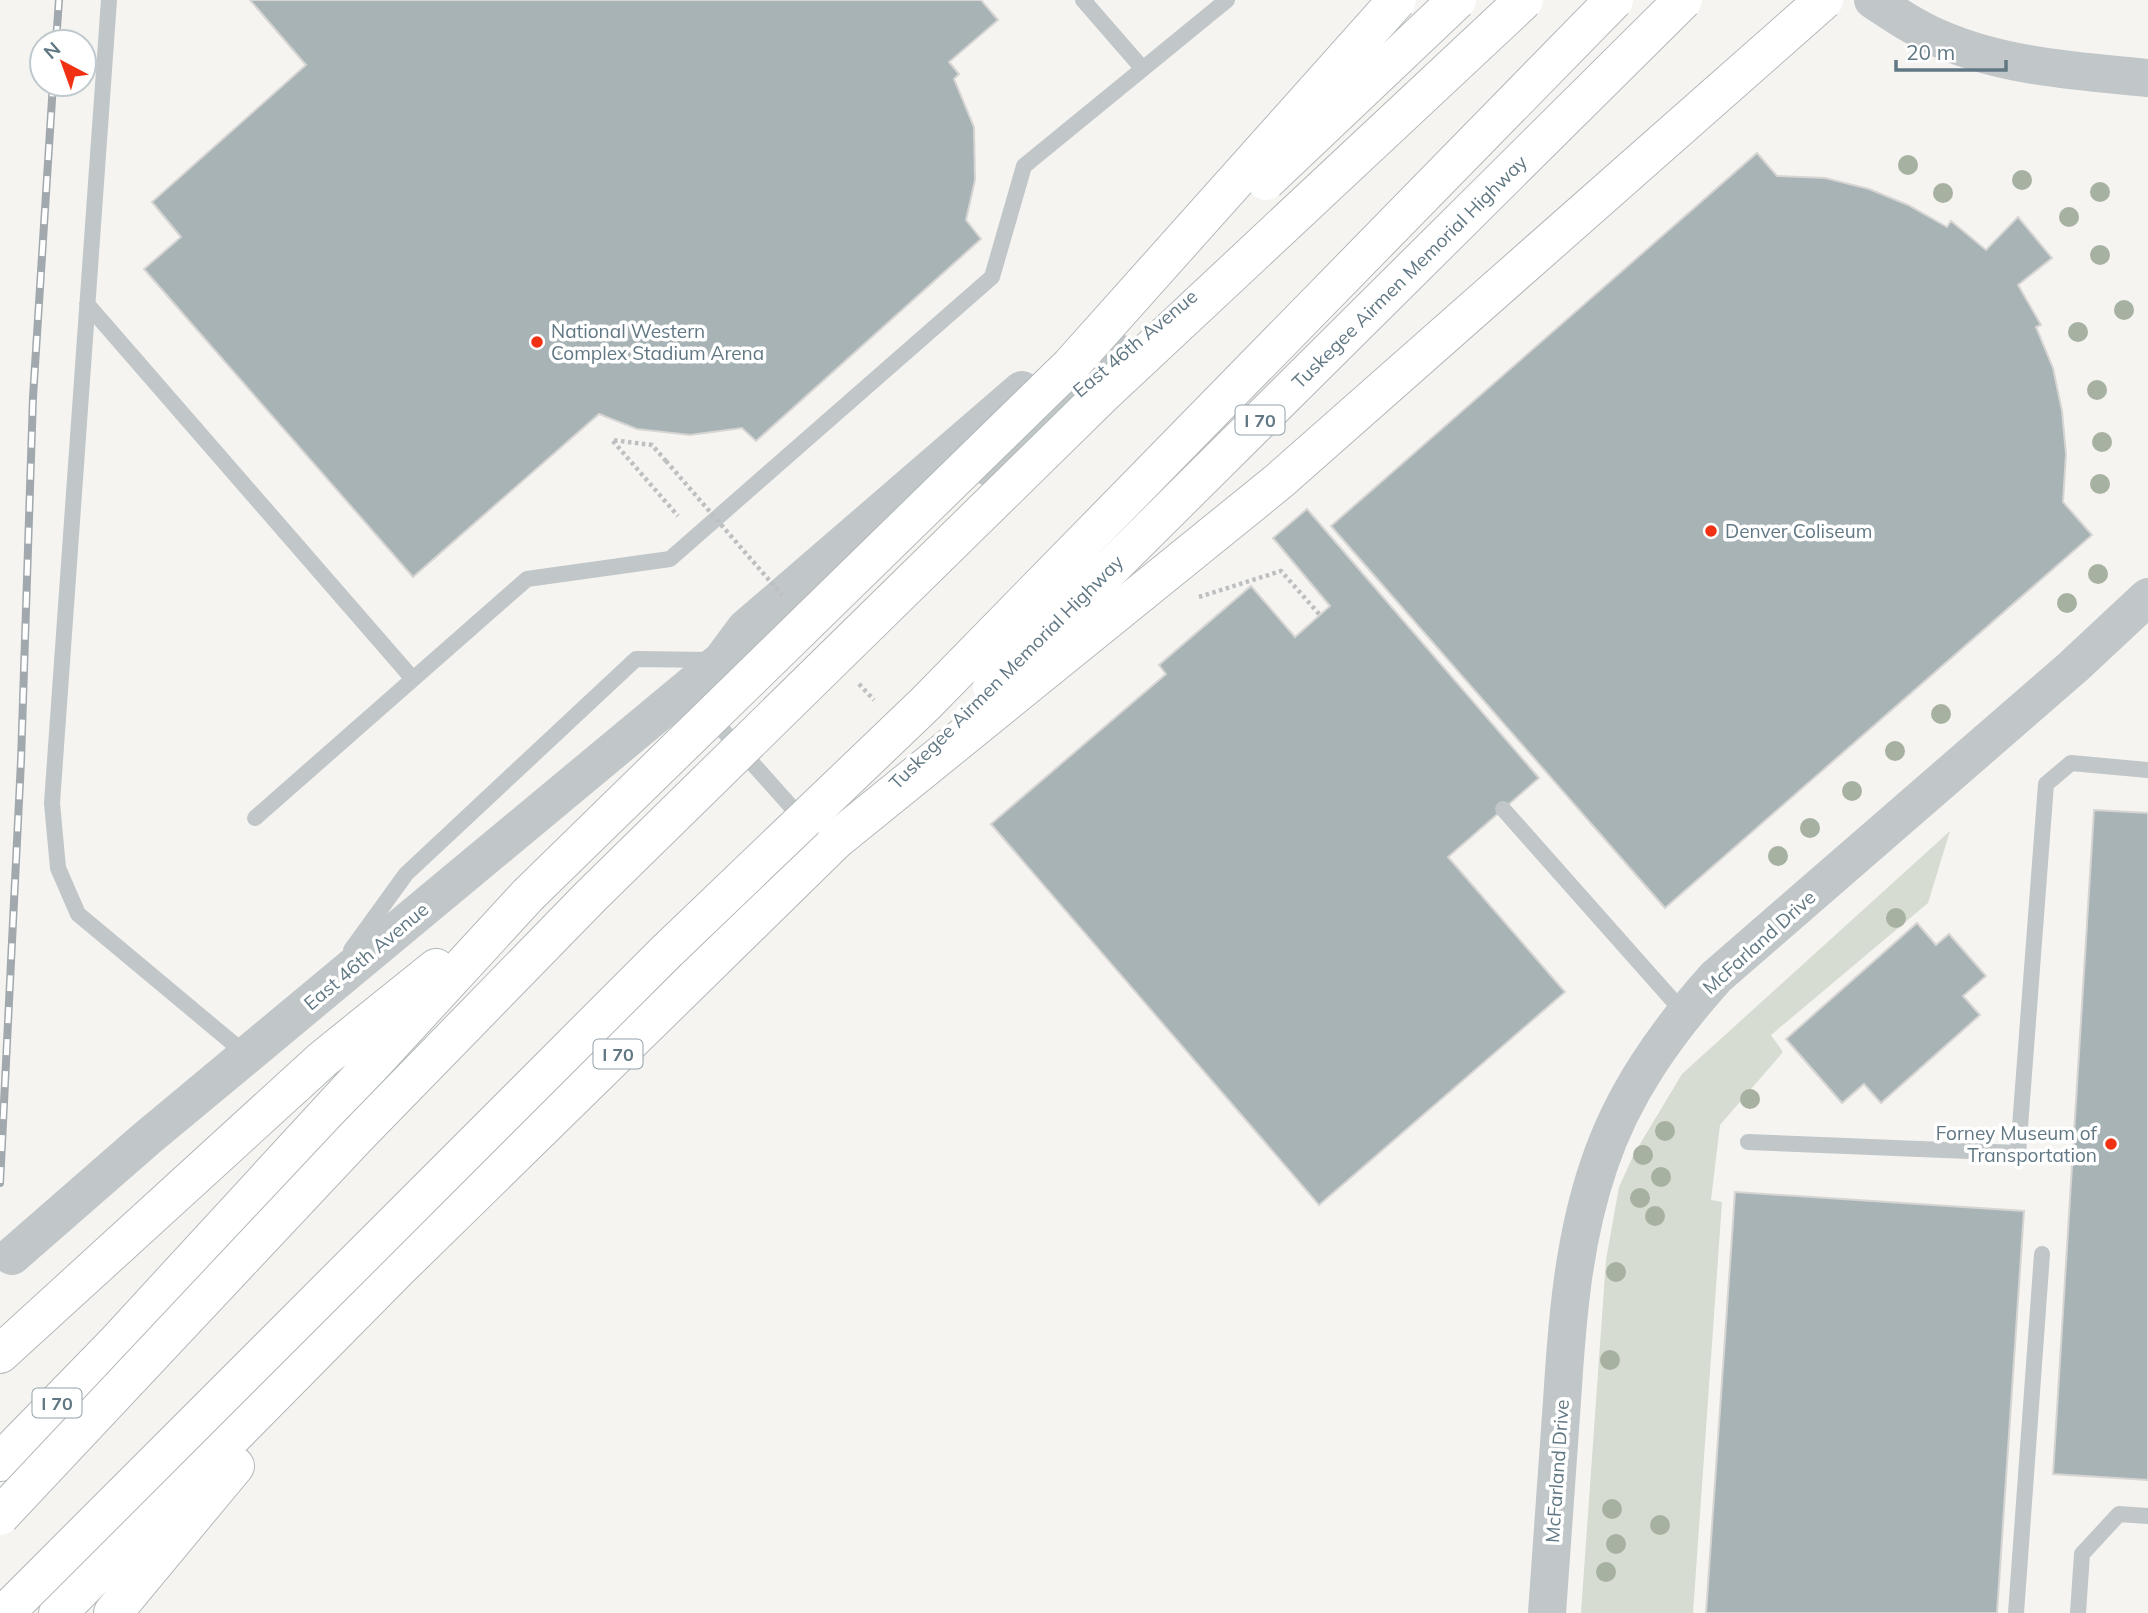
<svg xmlns="http://www.w3.org/2000/svg" width="2148" height="1613" font-family="Mulish,sans-serif">
<rect width="100%" height="100%" fill="#f5f4f0"/>
<!-- green -->
<path fill="#d6dcd1" d="M1950,831L1928,903L1771,1035L1783,1052L1720,1125L1711,1200L1722,1202L1693,1613H1581L1606,1260L1619,1187L1634,1154L1682,1074Z"/>
<!-- building -->
<path fill="#a8b3b6" stroke="#d6d5d3" stroke-width="2" d="M250,0H981L998,20L949,62L959,74L954,79L974,127L975,180L966,220L981,239L756,441L742,428L690,435L637,429L599,414L413,577L144,269L181,237L152,202L306,65Z
M1757,153L1777,176L1825,178L1869,189L1908,205L1947,227L1951,221L1986,250L2018,217L2052,258L2018,285L2041,325L2036,327L2053,368L2062,411L2066,454L2063,502L2092,535L1665,908L1331,526Z
M1307,509L1539,778L1448,857L1565,992L1319,1205L991,824L1166,674L1159,665L1251,586L1295,637L1330,606L1273,538Z
M2094,810L2148,813V1480L2053,1474Z
M1917,923L1936,945L1949,934L1986,976L1963,996L1980,1015L1881,1103L1864,1084L1842,1103L1786,1039Z
M1735,1192L2024,1211L1997,1613H1706Z"/>
<g fill="none" stroke-linecap="round" stroke-linejoin="round">
<!-- motorway casing -->
<g stroke="#b3b8ba" stroke-width="40">
<path id="motorway" d="M0,1354L323,1059L436,968
M0,1462L115,1344L528,895
M58,1613L399,1268L836,840
M113,1613L235,1466"/>
</g>
<!-- path -->
<path stroke="#bdbfc1" stroke-width="4.5" stroke-dasharray="3.5 3.5" stroke-linecap="butt" d="M666,461L652,445L612,440L678,516"/>
<!-- service -->
<path stroke="#c1c6c9" stroke-width="16" d="M109,0L52,803L58,868L78,914L247,1055
M1083,0L1143,69
M87,304L413,679
M711,717L795,811
M1503,809L1684,1013
M255,818L527,579L670,559L992,277L1024,166L1227,0
M351,950L406,874L636,659L712,660
M1748,1142L2018,1153L2046,784L2071,763L2148,770
M2016,1613L2042,1254
M2078,1613L2082,1554L2119,1514L2148,1516"/>
<!-- tertiary -->
<path stroke="#c1c6c9" stroke-width="38" d="M1873,0C1894,14 1915,28 1938,38C2004,67 2077,71 2148,78
M989,467L1122,354
M12,1256L146,1139L722,660L745,629L1022,390
M1547,1613C1552,1542 1557,1471 1562,1401C1567,1321 1573,1241 1599,1165C1623,1093 1666,1033 1716,977L2073,667L2148,597"/>
<!-- motorway -->
<use href="#motorway" stroke="#fff" stroke-width="38"/>
<!-- rail casing -->
<g stroke="#a1a9ae" stroke-width="8">
<path id="rail" d="M56,42L59,0
M0,1183L21,761L33,397L53,84"/>
</g>
<!-- rail -->
<use href="#rail" stroke="#fff" stroke-width="5" stroke-dasharray="16" stroke-linecap="butt"/>
<!-- motorway-bridge casing -->
<g stroke="#b3b8ba" stroke-width="40" stroke-linecap="butt">
<g id="motorway-bridge">
<path d="M1266,181L1457,0"/>
<path id="s1" d="M992,686L1683,0"/>
<path d="M836,840L1279,481L1824,0"/>
<path d="M528,895L1071,365L1397,0"/>
<path d="M0,1516L357,1136L591,896L1102,395L1524,0"/>
<path d="M5,1613L666,952L926,703L1614,0"/>
</g>
</g>
<!-- path-bridge -->
<path stroke="#bdbfc1" stroke-width="4.5" stroke-dasharray="3.5 3.5" stroke-linecap="butt" d="M666,461L782,595
M1199,597L1281,571L1320,615
M859,684L874,700"/>
<!-- motorway-bridge -->
<use href="#motorway-bridge" stroke="#fff" stroke-width="38"/>
</g>
<!-- trees -->
<g fill="#a7b1a1">
<circle cx="1908" cy="165" r="10"/>
<circle cx="2022" cy="180" r="10"/>
<circle cx="2100" cy="192" r="10"/>
<circle cx="1943" cy="193" r="10"/>
<circle cx="2069" cy="217" r="10"/>
<circle cx="2100" cy="255" r="10"/>
<circle cx="2124" cy="310" r="10"/>
<circle cx="2078" cy="332" r="10"/>
<circle cx="2097" cy="390" r="10"/>
<circle cx="2102" cy="442" r="10"/>
<circle cx="2100" cy="484" r="10"/>
<circle cx="2098" cy="574" r="10"/>
<circle cx="2067" cy="603" r="10"/>
<circle cx="1941" cy="714" r="10"/>
<circle cx="1895" cy="751" r="10"/>
<circle cx="1852" cy="791" r="10"/>
<circle cx="1810" cy="828" r="10"/>
<circle cx="1778" cy="856" r="10"/>
<circle cx="1896" cy="918" r="10"/>
<circle cx="1750" cy="1099" r="10"/>
<circle cx="1665" cy="1131" r="10"/>
<circle cx="1643" cy="1155" r="10"/>
<circle cx="1661" cy="1177" r="10"/>
<circle cx="1640" cy="1198" r="10"/>
<circle cx="1655" cy="1216" r="10"/>
<circle cx="1616" cy="1272" r="10"/>
<circle cx="1610" cy="1360" r="10"/>
<circle cx="1612" cy="1509" r="10"/>
<circle cx="1660" cy="1525" r="10"/>
<circle cx="1616" cy="1544" r="10"/>
<circle cx="1606" cy="1572" r="10"/>
</g>
<!-- markers -->
<g fill="#f13113" stroke="#fff" stroke-width="2.5">
<circle cx="537" cy="342" r="7"/>
<circle cx="1711" cy="531" r="7"/>
<circle cx="2111" cy="1144" r="7"/>
</g>
<g text-anchor="middle" dominant-baseline="central" stroke-width="7" stroke-linejoin="round" paint-order="stroke">
<!-- shield labels -->
<g fill="#fff" stroke="#90a0a9" stroke-width="2">
<rect x="1235.5" y="405.5" width="49" height="29" rx="5"/>
<rect x="593.5" y="1039.5" width="49" height="29" rx="5"/>
<rect x="32.5" y="1388.5" width="49" height="29" rx="5"/>
</g>
<g font-size="18" font-weight="bold" fill="#617884">
<text x="1260" y="420">I 70</text>
<text x="618" y="1054">I 70</text>
<text x="57" y="1403">I 70</text>
</g>
<!-- street labels -->
<g font-size="19" fill="#617884" stroke="#fff">
<text stroke="none"><textPath href="#s1" startOffset="588">Tuskegee Airmen Memorial Highway</textPath></text>
<text transform="translate(1135 343) rotate(-40)">East 46th Avenue</text>
<text transform="translate(1006 672) rotate(-45)">Tuskegee Airmen Memorial Highway</text>
<text transform="translate(1759 942) rotate(-42)">McFarland Drive</text>
<text transform="translate(366 956) rotate(-40)">East 46th Avenue</text>
<text transform="translate(1557 1471) rotate(-86)">McFarland Drive</text>
</g>
<!-- poi labels -->
<g font-size="19" fill="#617884" stroke="#fff" text-anchor="start">
<text x="551" y="331">National Western<tspan x="551" dy="22">Complex Stadium Arena</tspan></text>
<text x="1725" y="531">Denver Coliseum</text>
<text x="2097" y="1133" text-anchor="end">Forney Museum of<tspan x="2097" dy="22">Transportation</tspan></text>
</g>
</g>
<!-- north arrow -->
<g transform="translate(63 63) rotate(319)"><circle r="33" fill="#ffffff" stroke="#c0c9ce" stroke-width="2"/>
<path d="M0-5L12 26L0 18L-12 26Z" fill="#f13113"/>
<text y="-10" font-size="19" font-weight="bold" text-anchor="middle" fill="#617884">N</text>
</g>
<!-- scale -->
<path d="M1896 60v10h110v-10" fill="none" stroke="#617884" stroke-width="3.5"/>
<text x="1906" y="60" font-size="21" fill="#617884" stroke="#ffffff" stroke-width="5" paint-order="stroke">20 m</text>
</svg>
